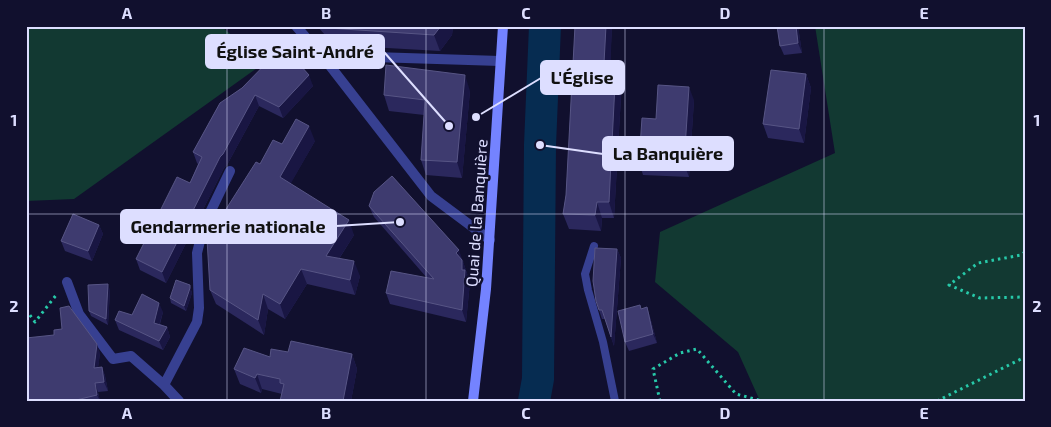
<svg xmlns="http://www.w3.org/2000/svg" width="1051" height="427" font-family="'Exo 2',sans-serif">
<rect width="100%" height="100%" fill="#11102e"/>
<!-- green -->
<path fill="#123932" d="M26,26H221L264,63L74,199L26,201Z
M815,26H1025V401H760L738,352L655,282L660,232L835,153Z"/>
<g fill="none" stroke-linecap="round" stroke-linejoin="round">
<!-- river -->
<path stroke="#062c51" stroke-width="32" d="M534,401L538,379L540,145L545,26"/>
<!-- path -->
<path stroke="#27c9a9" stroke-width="3" stroke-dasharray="2.5 4" stroke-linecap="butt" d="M1025,252L1021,255L978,263L949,285L980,298L1025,297
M26,310L35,322L57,294
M660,401L653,369L680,353L697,349L736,394L762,401
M937,401L1025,357"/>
<!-- lane -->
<path stroke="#374091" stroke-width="8" d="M594,246L585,274L588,290L603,342L615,401"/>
<!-- street -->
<path stroke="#374091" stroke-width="10" d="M296,26L327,62L431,196L490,240
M327,62L342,56L500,61
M67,282L79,314L113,359L131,356L164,385L179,401
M164,385L197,322L199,308L197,253L204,225L230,171"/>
<!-- secondary -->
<path stroke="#7483ff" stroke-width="10" d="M473,401L486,289L503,26"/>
</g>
<!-- wall -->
<path fill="#2b285d" d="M317,26H453L452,35L440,51L334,45Z
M575,26H612L610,63L616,64L622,79L614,218H602L601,231L569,229L563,214L566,195Z
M777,26H798L802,53L784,55L780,46Z
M301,64L303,68L313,86L283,118L259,106L227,165L224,168L166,283L140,270L136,259L190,183L198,164L197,163L193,152L220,103Z
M806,74L811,88L804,143L768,138L763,124Z
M470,91L462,178L426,175L421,160L424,115L389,111L384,95Z
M694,100L689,177L643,175L639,162L656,119Z
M315,141L290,184L354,235L339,259L360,276L355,295L307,284L285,319L268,309L264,335L216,304L210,290L260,164L282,144Z
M369,206L464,262H463L470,282L466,322L390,304L386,293L427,278L374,217Z
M99,225L103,234L92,261L65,251L61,241Z
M617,249L621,258L614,346L605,319H602L599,310Z
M110,290L108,325L91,316L89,311Z
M191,290L192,293L186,311L171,303L170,298Z
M640,305L641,309L647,307L650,317L657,343L629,351L625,342Z
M163,312L160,324L167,327L170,337L163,350L119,330L115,320L132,315Z
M288,352L352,354L357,369L351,401H280L282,394L262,389L261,393L240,384L234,369L270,357Z
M100,353L98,367H102L105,376L108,391L98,392L100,401H26Z"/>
<!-- shaded-wall -->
<path fill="#191643" d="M441,26H453L452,35L440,51L434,35Z
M606,26H612L610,79L604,63Z
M796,26H798L802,53L798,43Z
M616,64L622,79L614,218L609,202Z
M806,74L811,88L804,143L799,129Z
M309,75L313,86L283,118L279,107Z
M465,75L470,91L462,178L457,162Z
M689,87L694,100L689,177L684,164Z
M255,95L259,106L227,165L224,168L166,283L162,272L220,157Z
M309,126L315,141L286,192L280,177Z
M597,202L602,218L601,231L595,215Z
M349,220L354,235L331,271L326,256Z
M99,225L103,234L92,261L88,251Z
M617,249L621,258L614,346L611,337Z
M459,250L470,282L466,322L462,310L456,253Z
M354,261L360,276L355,295L350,280Z
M301,269L307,284L285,319L280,304Z
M108,284L110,290L108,325L106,319Z
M190,285L191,290L192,293L186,311L184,306Z
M263,294L268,309L264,335L258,320Z
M159,303L163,312L157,332L154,323Z
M647,307L650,317L657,343L653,334Z
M167,327L170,337L163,350L159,341Z
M97,344L100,353L97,378L94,368Z
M352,354L357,369L351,401H343Z
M102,367L105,376L108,391L104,382Z
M257,374L262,389L261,393L255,378Z
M95,383L98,392L100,401L97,395Z"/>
<!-- building -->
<path fill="#3e3b6f" stroke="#575585" d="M326,26H441L434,35L328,28Z
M575,26H606L604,63L616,64L609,202H597L595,215L563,214L566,195Z
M777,26H796L798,43L780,46Z
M284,45L301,64L300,65L309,75L279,107L255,95L223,154L220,157L162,272L136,259L177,177L190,183L202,157L193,152L220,103L242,88Z
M386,65L465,75L457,162L421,160L425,100L384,95Z
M771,70L806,74L799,129L763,124Z
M658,85L689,87L684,164L639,162L642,118L656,119Z
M296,119L309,126L280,177L349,220L326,256L354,261L350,280L301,269L280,304L263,294L258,320L210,290L207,239L256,162L260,164L273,140L282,144Z
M392,176L459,250L456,253L462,260V270H465L462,310L386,293L391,271L434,279L369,206L374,192Z
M73,214L99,225L88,251L61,241Z
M595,248L617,249L611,337L602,310H599L596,301L593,281Z
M176,280L190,285V288L184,306L170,298Z
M108,284L106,319L89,311L88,285Z
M142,294L159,303L154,323L167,327L159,341L115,320L119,311L132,315Z
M640,305L641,309L647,307L653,334L625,342L618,311Z
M69,306L97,344L94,368L102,367L104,382L95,383L97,395L72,401H26V338L54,335V330L62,329L60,308Z
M291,341L352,354L343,401H280L284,384L280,383V379L257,374L255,378L234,369L244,348L270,357L271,349L288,352Z"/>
<!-- grid -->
<path fill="none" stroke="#dddeff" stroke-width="1" stroke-opacity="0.55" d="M227,26V401M426,26V401M625,26V401M824,26V401M26,214H1025"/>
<g text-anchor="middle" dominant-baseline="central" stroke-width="5" stroke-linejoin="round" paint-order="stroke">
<!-- street labels -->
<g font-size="16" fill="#dddeff" stroke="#11102e">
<text transform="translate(476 213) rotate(-86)">Quai de la Banquière</text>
</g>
</g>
<!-- callouts -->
<path fill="none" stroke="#dddeff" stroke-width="2" d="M449 126L384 52M476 117L541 78M540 145L603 154M400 222L336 226"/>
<g fill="#dddeff" stroke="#11102e" stroke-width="2">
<circle cx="449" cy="126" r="5"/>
<circle cx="476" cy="117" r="5"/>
<circle cx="540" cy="145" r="5"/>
<circle cx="400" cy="222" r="5"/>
</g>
<g fill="#dddeff" stroke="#dddeff" stroke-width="2">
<rect x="206" y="35" width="178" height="33" rx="5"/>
<rect x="541" y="61" width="83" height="33" rx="5"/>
<rect x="603" y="137" width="130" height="33" rx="5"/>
<rect x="121" y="210" width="215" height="33" rx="5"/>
</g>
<g font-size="18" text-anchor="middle" font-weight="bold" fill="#111">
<text x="295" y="58">Église Saint-André</text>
<text x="582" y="84">L'Église</text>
<text x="668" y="160">La Banquière</text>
<text x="228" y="233">Gendarmerie nationale</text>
</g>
<!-- border -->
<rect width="1051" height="427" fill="none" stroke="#11102e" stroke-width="55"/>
<rect x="28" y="28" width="996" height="372" fill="none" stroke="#dddeff" stroke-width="2"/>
<g font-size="16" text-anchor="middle" font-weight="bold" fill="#dddeff">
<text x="127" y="19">A</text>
<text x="326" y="19">B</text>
<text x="526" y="19">C</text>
<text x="725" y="19">D</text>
<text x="924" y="19">E</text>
<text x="14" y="126">1</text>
<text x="1037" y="126">1</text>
<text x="14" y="312">2</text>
<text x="1037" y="312">2</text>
<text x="127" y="419">A</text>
<text x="326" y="419">B</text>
<text x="526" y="419">C</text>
<text x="725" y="419">D</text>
<text x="924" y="419">E</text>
</g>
</svg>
